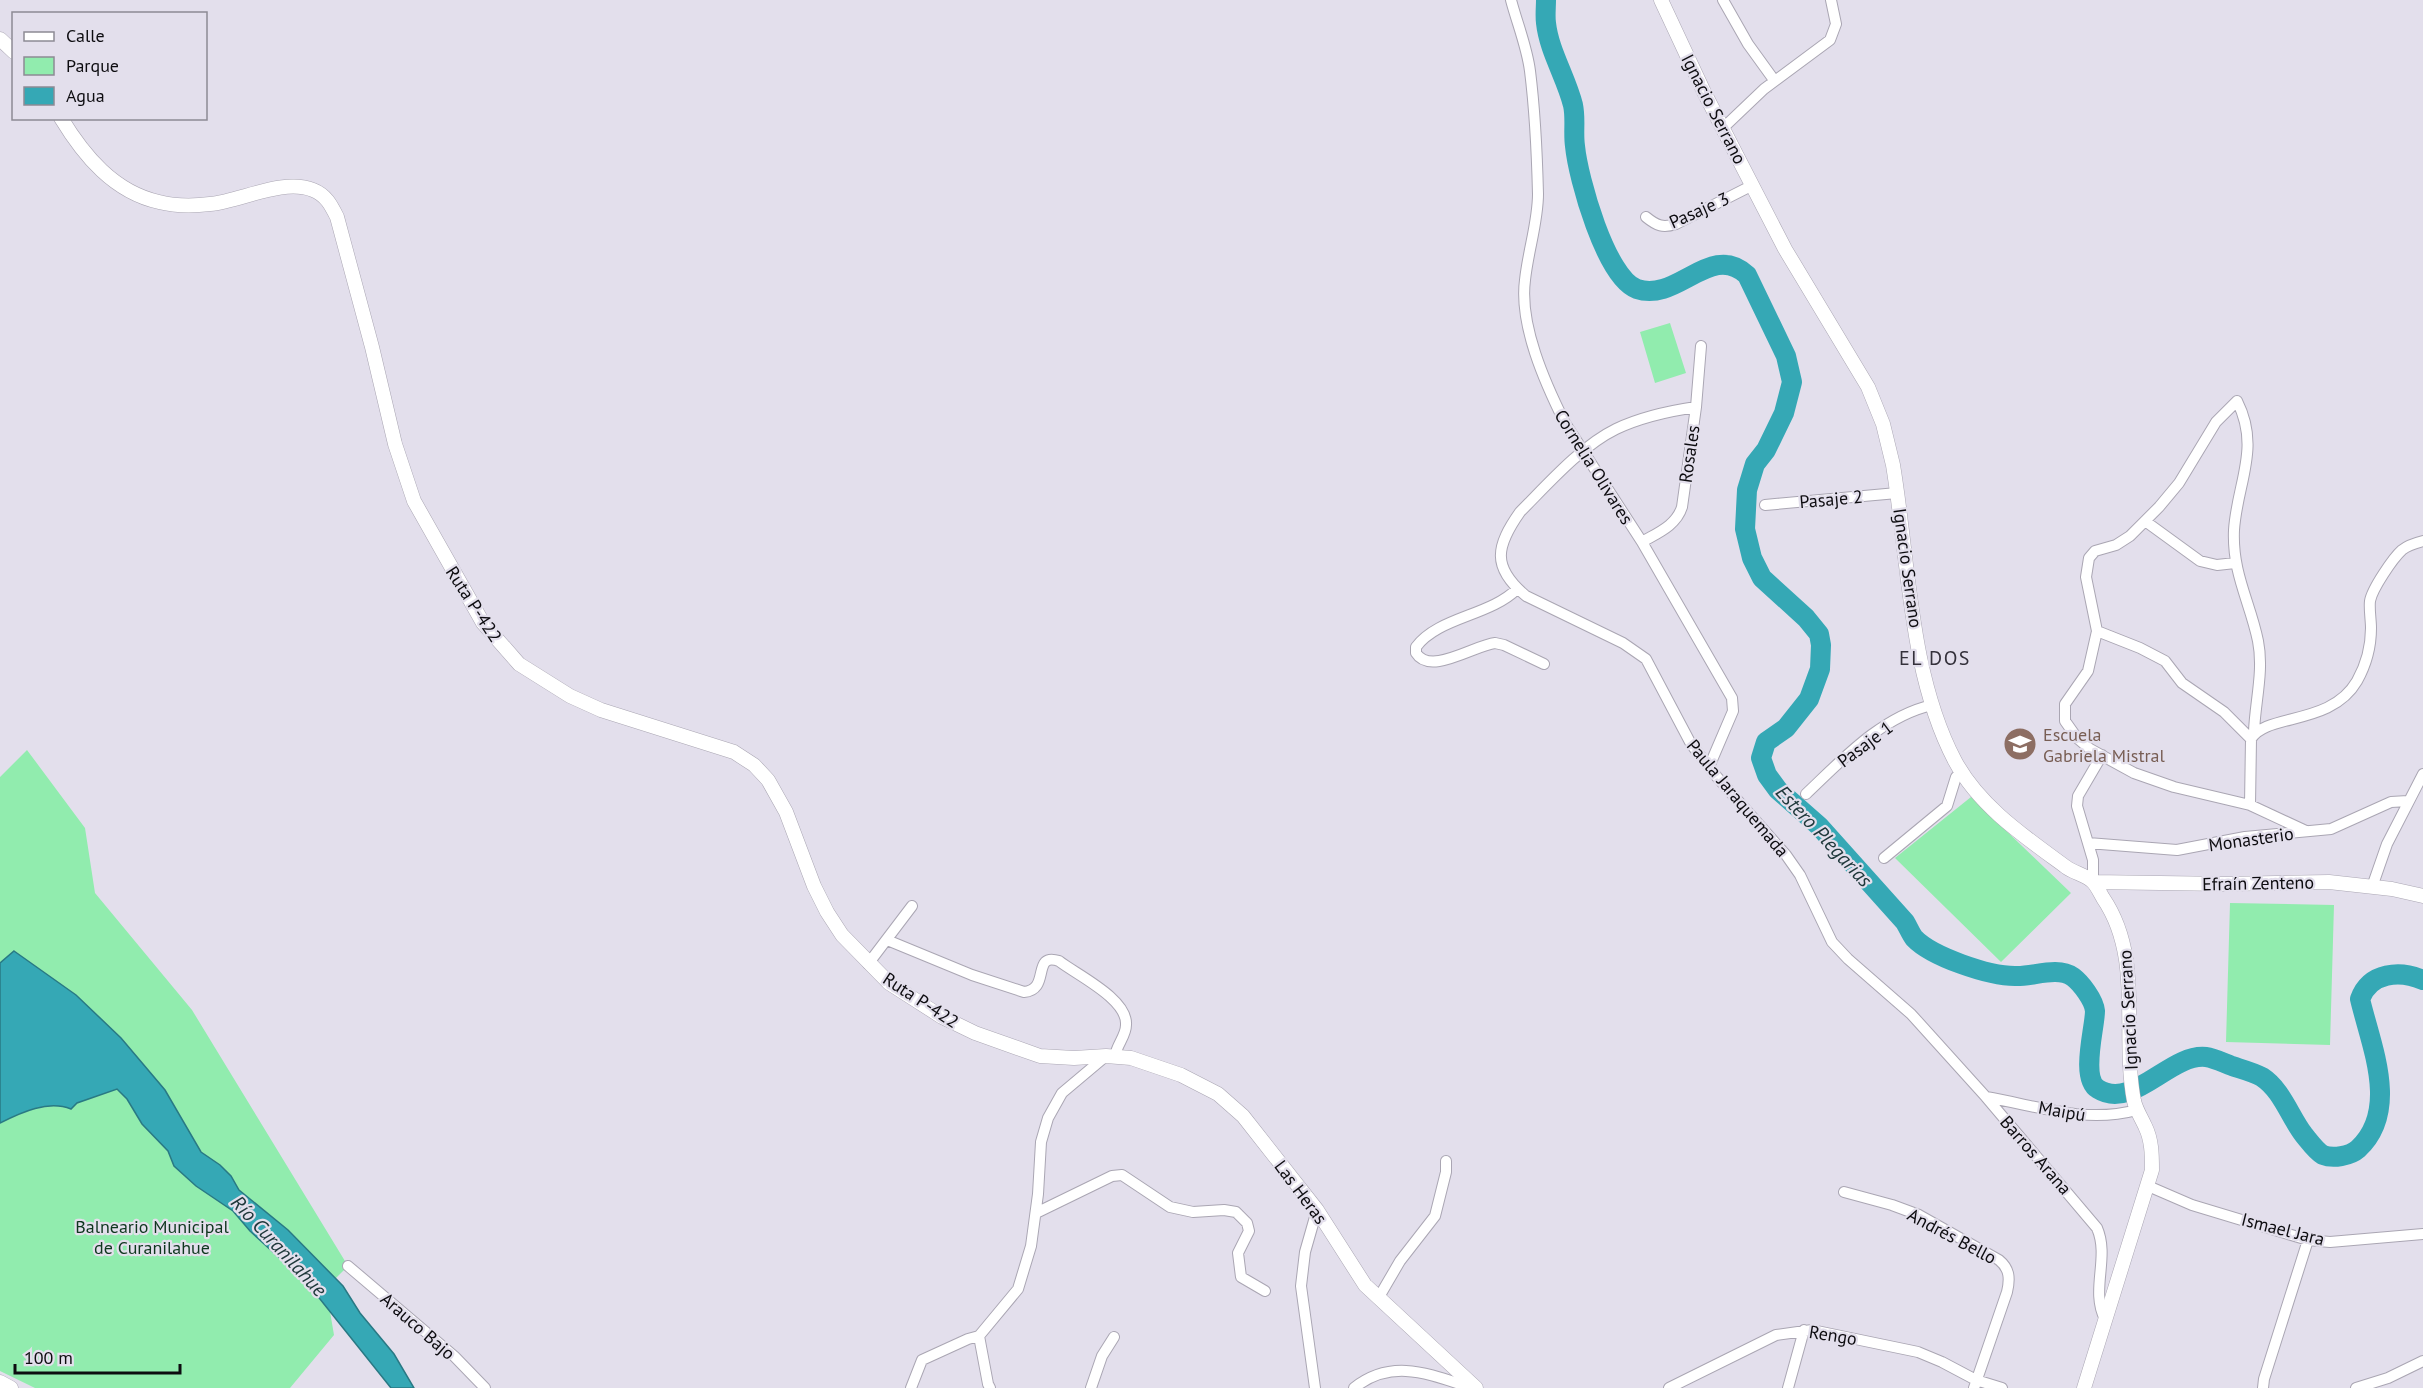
<svg xmlns="http://www.w3.org/2000/svg" width="2423" height="1388" font-family="'PT Sans',sans-serif">
<rect width="100%" height="100%" fill="#e3dfec"/>
<!-- green -->
<path fill="#91ecae" d="M1670,323L1686,373L1655,383L1640,332Z
M27,750L85,828L95,893L192,1010L348,1266L326,1288L334,1335L290,1388H35L0,1371V777Z
M1971,797L2071,893L2001,962L1895,858Z
M2230,903L2334,905L2330,1045L2226,1042Z"/>
<!-- water -->
<path fill="#35a8b5" stroke="#297984" stroke-width="1.5" d="M14,951L76,995L121,1038L165,1090L201,1152L220,1165L231,1176L239,1190L288,1230L343,1286L360,1313L394,1354L414,1388H391L308,1284L250,1231L233,1211L196,1186L174,1166L168,1151L142,1124L127,1099L117,1089L77,1103L71,1109C48,1100 22,1112 0,1123V963Z"/>
<g fill="none" stroke-linecap="round" stroke-linejoin="round">
<!-- river -->
<path stroke="#35a8b5" stroke-width="20" d="M1546,0C1546,7 1545,16 1546,23C1549,51 1566,77 1573,105C1576,119 1573,132 1575,146C1578,178 1606,278 1637,289C1677,303 1711,241 1747,275L1786,356L1792,382L1784,413L1766,450L1755,464L1747,490L1745,529L1752,558L1762,578L1806,618L1819,634L1821,645L1820,669L1809,699L1786,728L1766,742L1761,758L1767,775L1778,790L1819,826L1905,922C1908,927 1911,934 1914,938C1932,957 1989,976 2015,976C2033,977 2057,966 2073,977C2081,983 2094,1000 2095,1011C2095,1028 2080,1078 2098,1089C2133,1111 2170,1053 2206,1057C2214,1058 2224,1063 2232,1066C2241,1069 2253,1072 2262,1077C2282,1090 2290,1117 2304,1135C2309,1141 2316,1151 2323,1155C2333,1159 2350,1156 2358,1149C2400,1110 2371,1046 2360,999C2370,972 2400,970 2423,980"/>
<!-- minor casing -->
<g stroke="#aaa6b3" stroke-width="12">
<path id="minor" d="M1511,0C1517,23 1527,47 1530,71C1535,111 1537,153 1538,194C1538,222 1528,251 1525,280C1519,325 1545,383 1565,423L1642,542L1732,698L1733,711L1709,767
M1723,0L1748,44L1774,80
M1722,129L1764,89L1830,40L1836,24L1831,0
M1646,217C1657,226 1663,228 1676,224L1753,185
M1696,407C1669,411 1641,417 1616,429C1581,446 1547,485 1520,512C1496,546 1491,567 1526,596L1623,643L1646,659L1691,744L1717,777L1786,855L1800,875L1832,942L1848,959L1911,1014L1986,1097L2097,1228C2110,1258 2090,1290 2105,1319
M1765,505L1897,493
M2145,521L2200,561L2217,565L2235,563
M1642,542C1657,533 1676,526 1682,507L1696,407L1701,346
M1517,589C1490,616 1438,617 1416,647V653C1430,676 1475,645 1495,643L1504,645L1544,664
M2097,631L2086,577L2089,558L2095,551L2116,545L2130,536L2159,507L2179,483L2216,422L2237,401C2261,448 2237,483 2234,530C2232,573 2250,602 2258,641C2264,671 2255,702 2254,732
M2097,631L2088,671L2065,704V721L2077,738L2090,749L2134,773L2174,787L2250,805L2306,831
M2097,631L2140,648L2165,661L2182,683L2224,712L2251,739
M2251,739C2266,713 2331,726 2357,681C2366,665 2371,647 2371,628C2371,620 2369,609 2370,601C2372,589 2393,558 2402,550C2408,545 2415,543 2423,541
M1806,794C1843,759 1881,717 1932,705
M2250,805L2251,739
M2088,843L2177,850L2245,837L2331,829L2391,802L2408,801
M1884,858L1947,806L1956,777L1963,774
M2093,882V860L2077,806L2078,796L2102,755
M2372,887L2387,844L2423,774
M887,940L972,975L1024,992C1051,990 1031,952 1059,961C1077,975 1128,999 1126,1025C1126,1036 1117,1044 1115,1056
M868,964L912,906
M1986,1097C2039,1106 2084,1124 2137,1110
M2148,1186L2192,1205L2308,1240L2330,1242L2423,1234
M1844,1192L1892,1205L1919,1215L1999,1260C2010,1269 2010,1279 2007,1292L1974,1388
M1036,1213L1112,1176L1122,1175L1170,1207L1193,1212L1224,1210L1236,1212L1247,1223L1249,1231L1238,1253L1241,1277L1265,1291
M348,1266L454,1356L485,1388
M1379,1297L1400,1261L1435,1216L1446,1172V1161
M911,1388L922,1360L968,1339L979,1336
M990,1388L988,1384L979,1336L1018,1289L1031,1246L1038,1194L1041,1142L1048,1118L1062,1093L1106,1056
M1091,1388L1102,1356L1114,1337
M1315,1388L1301,1286L1305,1252L1317,1210
M1354,1388C1393,1357 1431,1375 1472,1388
M1669,1388L1776,1335L1812,1330L1918,1352L1942,1362L1976,1380L2002,1388
M1788,1388L1804,1330
M2263,1388L2264,1379L2308,1240
M2356,1388L2388,1378L2423,1361"/>
</g>
<!-- tertiary casing -->
<g stroke="#aaa6b3" stroke-width="15">
<path id="tertiary" d="M1661,0L1704,92L1785,249L1868,387L1883,424L1893,465C1909,561 1909,674 1955,761C1979,806 2025,837 2066,867C2074,873 2086,875 2093,882C2097,886 2100,893 2103,898C2144,958 2121,1033 2134,1101C2136,1110 2141,1117 2145,1126C2152,1140 2152,1155 2152,1170L2084,1388
M0,39L14,52
M61,118C84,156 114,192 159,202C175,206 194,206 210,204C241,201 283,178 313,190C326,195 331,205 337,217L372,347L395,444L414,501L483,623L519,664L570,696L601,710L734,752L754,765L768,780L786,812L814,886L827,912L842,935L889,983L942,1017L975,1033L1040,1056L1074,1058L1106,1056L1131,1058L1181,1075L1218,1094L1243,1116L1317,1210L1365,1285L1476,1388
M2093,882L2227,884L2329,882L2392,889L2423,896
M0,1382L11,1388"/>
</g>
<!-- minor -->
<use href="#minor" stroke="#fff" stroke-width="10"/>
<!-- tertiary -->
<use href="#tertiary" stroke="#fff" stroke-width="14"/>
</g>
<!-- icons -->
<defs>
<g id="school-disc" transform="scale(1.725)"><circle r="9.5" fill="#8d6e63" stroke="#e3dfec"/><path d="M0-5L7-2L0 1L-7-2ZM-4 1L0 2.5L4 1V4Q0 6-4 4Z" fill="#fff"/></g>
</defs>
<g fill-rule="evenodd">
<use href="#school-disc" x="2020" y="744"/>
</g>
<g text-anchor="middle" dominant-baseline="central" stroke-width="4.5" stroke-linejoin="round" paint-order="stroke">
<!-- street labels -->
<g font-size="18" fill="#0d0c10" stroke="#e3dfec">
<text transform="translate(1714 109) rotate(63)">Ignacio Serrano</text>
<text transform="translate(1699 210) rotate(-24)">Pasaje 3</text>
<text transform="translate(1689 454) rotate(-82)">Rosales</text>
<text transform="translate(1594 467) rotate(58)">Cornelia Olivares</text>
<text transform="translate(1831 499) rotate(-5)">Pasaje 2</text>
<text transform="translate(1908 568) rotate(82)">Ignacio Serrano</text>
<text transform="translate(474 604) rotate(57)">Ruta P-422</text>
<text transform="translate(1865 744) rotate(-37)">Pasaje 1</text>
<text transform="translate(1738 798) rotate(50)">Paula Jaraquemada</text>
<text transform="translate(2251 839) rotate(-8)">Monasterio</text>
<text transform="translate(2258 883) rotate(-1)">Efraín Zenteno</text>
<text transform="translate(921 1000) rotate(33)">Ruta P-422</text>
<text transform="translate(2128 1010) rotate(-93)">Ignacio Serrano</text>
<text transform="translate(2062 1111) rotate(10)">Maipú</text>
<text transform="translate(2036 1155) rotate(49)">Barros Arana</text>
<text transform="translate(1301 1192) rotate(53)">Las Heras</text>
<text transform="translate(2283 1229) rotate(14)">Ismael Jara</text>
<text transform="translate(1952 1236) rotate(28)">Andrés Bello</text>
<text transform="translate(418 1326) rotate(41)">Arauco Bajo</text>
<text transform="translate(1833 1335) rotate(9)">Rengo</text>
</g>
<!-- education labels -->
<g font-size="18" fill="#785e54" stroke="#e3dfec" text-anchor="start">
<text x="2043" y="734">Escuela<tspan x="2043" dy="21">Gabriela Mistral</tspan></text>
</g>
<!-- park labels -->
<g font-size="18" fill="#0e361e" stroke="#e3dfec">
<text x="152" y="1226">Balneario Municipal<tspan x="152" dy="21">de Curanilahue</tspan></text>
</g>
<!-- neighbourhood labels -->
<g font-size="20" letter-spacing="1.5" fill="#34313b" stroke="#e3dfec">
<text x="1935" y="658">EL DOS</text>
</g>
<!-- water labels -->
<g font-size="20" font-style="italic" fill="#20393c" stroke="#e3dfec">
<text transform="translate(1824 836) rotate(47)">Estero Plegarias</text>
<text transform="translate(279 1246) rotate(47)">Río Curanilahue</text>
</g>
</g>
<!-- legend -->
<rect x="12" y="12" width="195" height="108" fill="#e3dfec" stroke="#8d8b94" stroke-width="1.5"/>
<rect x="24" y="32" width="30" height="9" fill="#ffffff" stroke="#8d8b94" stroke-width="1.5"/>
<text x="66" y="42" font-size="18" fill="#0d0c10">Calle</text>
<rect x="24" y="57" width="30" height="18" fill="#91ecae" stroke="#8d8b94" stroke-width="1.5"/>
<text x="66" y="72" font-size="18" fill="#0d0c10">Parque</text>
<rect x="24" y="87" width="30" height="18" fill="#35a8b5" stroke="#8d8b94" stroke-width="1.5"/>
<text x="66" y="102" font-size="18" fill="#0d0c10">Agua</text>
<!-- scale -->
<path d="M15 1364v9h165v-9" fill="none" stroke="#0d0c10" stroke-width="3"/>
<text x="24" y="1364" font-size="18" fill="#0d0c10" stroke="#e3dfec" stroke-width="4.5" paint-order="stroke">100 m</text>
</svg>
